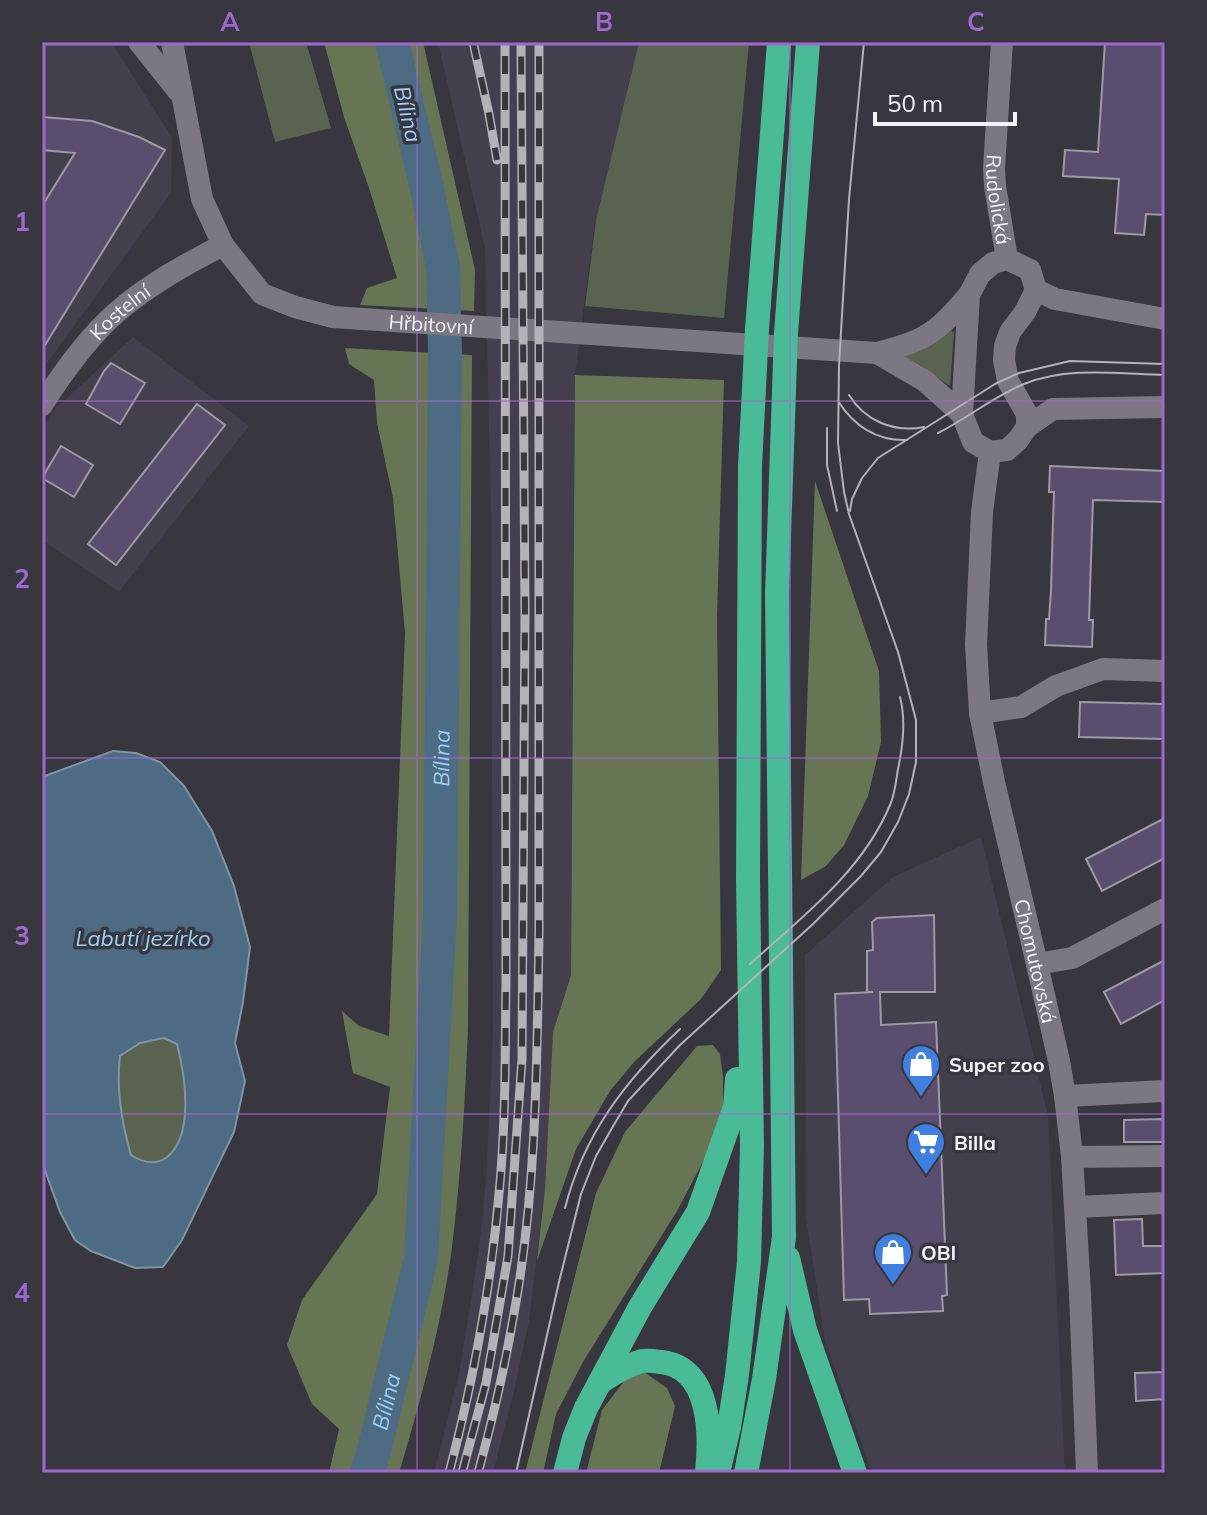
<svg xmlns="http://www.w3.org/2000/svg" width="1207" height="1515" font-family="Mulish,sans-serif">
<rect width="100%" height="100%" fill="#38363e"/>
<!-- built -->
<path fill="#433f4d" d="M42,42H111L172,137L171,193L42,370Z
M438,42H639L594,229L575,375L571,975L553,1032L545,1189L529,1321L514,1391L493,1473H434L459,1374L479,1249L486,1181L493,1031L491,521L485,248Z
M133,337L249,426L119,592L42,540V432L55,409Z
M981,837L1048,1116L1065,1473H872L825,1341L806,1218L805,955L893,877Z"/>
<!-- green -->
<path fill="#5a634f" d="M249,42H306L331,128L275,142Z
M639,42H749L724,318L585,306L596,220Z
M951,331L954,332L950,386L920,365L906,358L905,356L936,342Z
M164,1038L177,1044C185,1075 196,1136 166,1158C154,1166 142,1162 131,1155C122,1123 116,1089 120,1056L140,1043Z"/>
<!-- forest -->
<path fill="#677555" d="M324,42H423L475,270L474,311L360,305L367,288L397,278L369,188L344,117Z
M345,348L472,355L468,1028C465,1101 461,1175 452,1247C442,1324 421,1399 399,1473H329L339,1429L312,1404L287,1345L302,1300L377,1194L390,1087L353,1073L342,1011L359,1026L389,1036L405,633L393,498L377,423L374,380L349,364Z
M575,375L724,380L717,615L721,970L701,999L635,1061L610,1091L576,1149L537,1261L545,1189L553,1032L571,975Z
M815,481L879,671L881,742L868,796L844,845L826,866L801,880Z
M713,1045L720,1054L723,1077V1111L706,1156L677,1211L583,1362L556,1414L543,1473H525L596,1193L625,1132L697,1046Z
M644,1372L667,1388L675,1406L659,1473H586L602,1410L625,1380Z"/>
<!-- water -->
<path fill="#4d6b82" stroke="#7f94a5" stroke-width="2" fill-rule="evenodd" d="M113,751L136,753L160,762L184,786L212,831L234,886L250,947L243,1002L235,1043L245,1081L234,1132L182,1240L163,1267L135,1268L91,1251L75,1240L60,1212L42,1162V777ZM164,1038L177,1044C185,1075 195,1136 166,1158C154,1166 142,1162 131,1155C122,1124 116,1089 120,1056L140,1043Z"/>
<g fill="none" stroke-linecap="round" stroke-linejoin="round">
<!-- river -->
<path stroke="#4d6b82" stroke-width="34" id="s1" d="M367,1473L374,1451L421,1258L440,914L445,355L443,267L426,184L392,42"/>
</g>
<!-- building -->
<path fill="#594e6d" stroke="#9d9aa4" stroke-width="2" d="M1105,42H1165V215L1146,214L1144,235L1115,233L1119,179L1063,176L1065,150L1098,152Z
M42,117L92,121L139,137L165,150L42,350V206L75,153L42,150Z
M111,363L145,383L120,424L86,404L104,371Z
M197,404L225,425L116,565L88,544Z
M61,446L93,465L74,497L42,478Z
M1050,466L1165,471V502L1093,500L1089,620H1093L1092,647L1045,645L1046,619H1049L1051,590L1053,521L1054,492H1049Z
M1080,702L1165,704V739L1079,737Z
M1165,818V858L1102,891L1086,859Z
M934,915L935,992H880L881,1025L936,1022L947,1295L942,1296L943,1311L870,1314L869,1299L844,1300L835,994L873,992H867V951L873,950L872,922L877,918Z
M1165,960V1000L1121,1024L1104,992Z
M1165,1119V1142H1124V1120Z
M1142,1219L1143,1246H1165V1273L1116,1275L1114,1220Z
M1165,1372V1399L1136,1401L1135,1373Z"/>
<g fill="none" stroke-linecap="round" stroke-linejoin="round">
<!-- minor -->
<g stroke="#7b7881" stroke-width="22">
<path d="M139,42L178,91"/>
<path id="s2" d="M172,42L202,199L223,245L262,294L295,307L333,317L877,353C899,347 920,342 937,328C949,319 959,306 969,295"/>
<path id="s3" d="M1002,42L994,168L995,186L1007,259"/>
<path d="M1007,259L1030,270L1036,290L1025,312L1010,332L1005,346L1004,360L1008,381L1027,414V427L1018,440L1007,450L990,452L973,442L962,414L969,295L980,274L993,263Z"/>
<path d="M1036,290L1055,299L1165,319"/>
<path d="M877,353L925,381L962,414"/>
<path id="s4" d="M42,405C63,372 87,338 117,312C148,285 186,264 223,245"/>
<path d="M1027,427L1053,409L1165,407"/>
<path id="s5" d="M990,452L982,512L976,645L980,713L994,782L1037,964L1059,1061L1065,1096L1072,1156L1080,1293L1087,1473"/>
<path d="M980,713L1021,707L1056,686L1103,669L1165,671"/>
<path d="M1037,964L1072,958L1165,909"/>
<path d="M1065,1096L1165,1091"/>
<path d="M1072,1157L1165,1156"/>
<path d="M1075,1207L1165,1203"/>
</g>
<!-- highway -->
<path stroke="#49bb99" stroke-width="24" d="M788,1258L805,1330L855,1473
M602,1381C614,1373 627,1365 642,1361C648,1360 654,1361 661,1362C711,1367 711,1434 707,1472
M565,1473L574,1438L586,1408L640,1307L698,1212L735,1107L737,1079
M718,1473L729,1427L737,1375L749,1262L752,1146L748,880L750,466L757,329L779,42
M746,1473L764,1379L784,1237L777,594L786,333L808,42"/>
<!-- tram -->
<path stroke="#b4b2b8" stroke-width="2" d="M849,395C865,421 894,433 924,427
M838,401C854,426 877,441 907,440
M827,428V465L837,511
M938,433C968,418 994,396 1024,384C1068,366 1119,374 1165,375
M850,511L852,499L862,478L878,458L995,384L1019,373L1070,361L1165,364
M750,964C802,917 862,872 890,805C895,794 896,781 898,769C903,746 906,720 900,697
M565,1208C584,1134 625,1081 680,1029
M516,1473L559,1282L581,1194L596,1156L612,1128L628,1101L680,1045L813,924L861,876L881,852L898,822L909,794L916,762V720L898,652L849,514L844,492L838,443L839,365L849,199L864,42"/>
<!-- rail casing -->
<g stroke="#b4b2b8" stroke-width="9">
<path id="rail" d="M473,42L489,114L497,160
M449,1473C474,1378 492,1281 500,1183C506,1116 505,1048 506,980L505,42
M462,1473L486,1383L508,1256L522,1059L525,613L521,42
M478,1473C492,1422 504,1371 513,1319C537,1192 537,1060 539,932V42"/>
</g>
<!-- rail -->
<use href="#rail" stroke="#38363e" stroke-width="6" stroke-dasharray="18" stroke-linecap="butt"/>
</g>
<!-- grid -->
<path fill="none" stroke="#9f68d0" stroke-width="2" stroke-opacity="0.55" d="M417,42V1473M790,42V1473M42,401H1165M42,758H1165M42,1114H1165"/>
<!-- icons -->
<defs>
<g id="shop-pin" transform="scale(2)"><path d="M0 17L-7.5 6A9.5 9.5 0 1 1 7.5 6Z" fill="#3f7fe0" stroke="#38363e"/><path d="M-5-2.5h2.3a2.7 3.5 0 0 1 5.4 0H5L5.5 6h-11ZM-1.5-2.5h3a1.5 2.3 0 0 0-3 0Z" fill="#fff"/></g>
<g id="supermarket-pin" transform="scale(2)"><path d="M0 17L-7.5 6A9.5 9.5 0 1 1 7.5 6Z" fill="#3f7fe0" stroke="#38363e"/><path d="M-6-5.5h2.5l.6 2H6L4.5 2H-2.5L-4.4-4H-6ZM-1.5 3.2a1.3 1.3 0 1 0 .1 0ZM3 3.2a1.3 1.3 0 1 0 .1 0Z" fill="#fff"/></g>
</defs>
<g fill-rule="evenodd">
<use href="#shop-pin" x="921" y="1064"/>
<use href="#supermarket-pin" x="926" y="1142"/>
<use href="#shop-pin" x="893" y="1252"/>
</g>
<g text-anchor="middle" dominant-baseline="central" stroke-width="7" stroke-linejoin="round" paint-order="stroke">
<!-- street labels -->
<g font-size="20" fill="#f4f3f8" stroke="#38363e">
<text stroke="none"><textPath href="#s3" startOffset="158">Rudolická</textPath></text>
<text stroke="none"><textPath href="#s4" startOffset="122">Kostelní</textPath></text>
<text stroke="none"><textPath href="#s2" startOffset="446">Hřbitovní</textPath></text>
<text stroke="none"><textPath href="#s5" startOffset="516">Chomutovská</textPath></text>
</g>
<!-- poi labels -->
<g font-size="20" font-weight="bold" fill="#f4f3f8" stroke="#38363e" text-anchor="start">
<text x="949" y="1064">Super zoo</text>
<text x="954" y="1142">Billa</text>
<text x="921" y="1252">OBI</text>
</g>
<!-- water labels -->
<g font-size="22" font-style="italic" fill="#9bd0fa" stroke="#38363e">
<text transform="translate(408 114) rotate(77)">Bílina</text>
<text stroke="none"><textPath href="#s1" startOffset="722">Bílina</textPath></text>
<text x="143" y="938">Labutí jezírko</text>
<text stroke="none"><textPath href="#s1" startOffset="74">Bílina</textPath></text>
</g>
</g>
<!-- border -->
<rect width="1207" height="1515" fill="none" stroke="#38363e" stroke-width="88"/>
<!-- scale -->
<path d="M875 112v12h140v-12" fill="none" stroke="#f4f3f8" stroke-width="4"/>
<text x="887" y="112" font-size="24" fill="#f4f3f8" stroke="#38363e" stroke-width="6" paint-order="stroke">50 m</text>
<rect x="44" y="44" width="1119" height="1427" fill="none" stroke="#9f68d0" stroke-width="3"/>
<g font-size="26" text-anchor="middle" font-weight="bold" fill="#9f68d0">
<text x="230" y="31">A</text>
<text x="604" y="31">B</text>
<text x="976" y="31">C</text>
<text x="22" y="231">1</text>
<text x="22" y="588">2</text>
<text x="22" y="945">3</text>
<text x="22" y="1302">4</text>
</g>
</svg>
